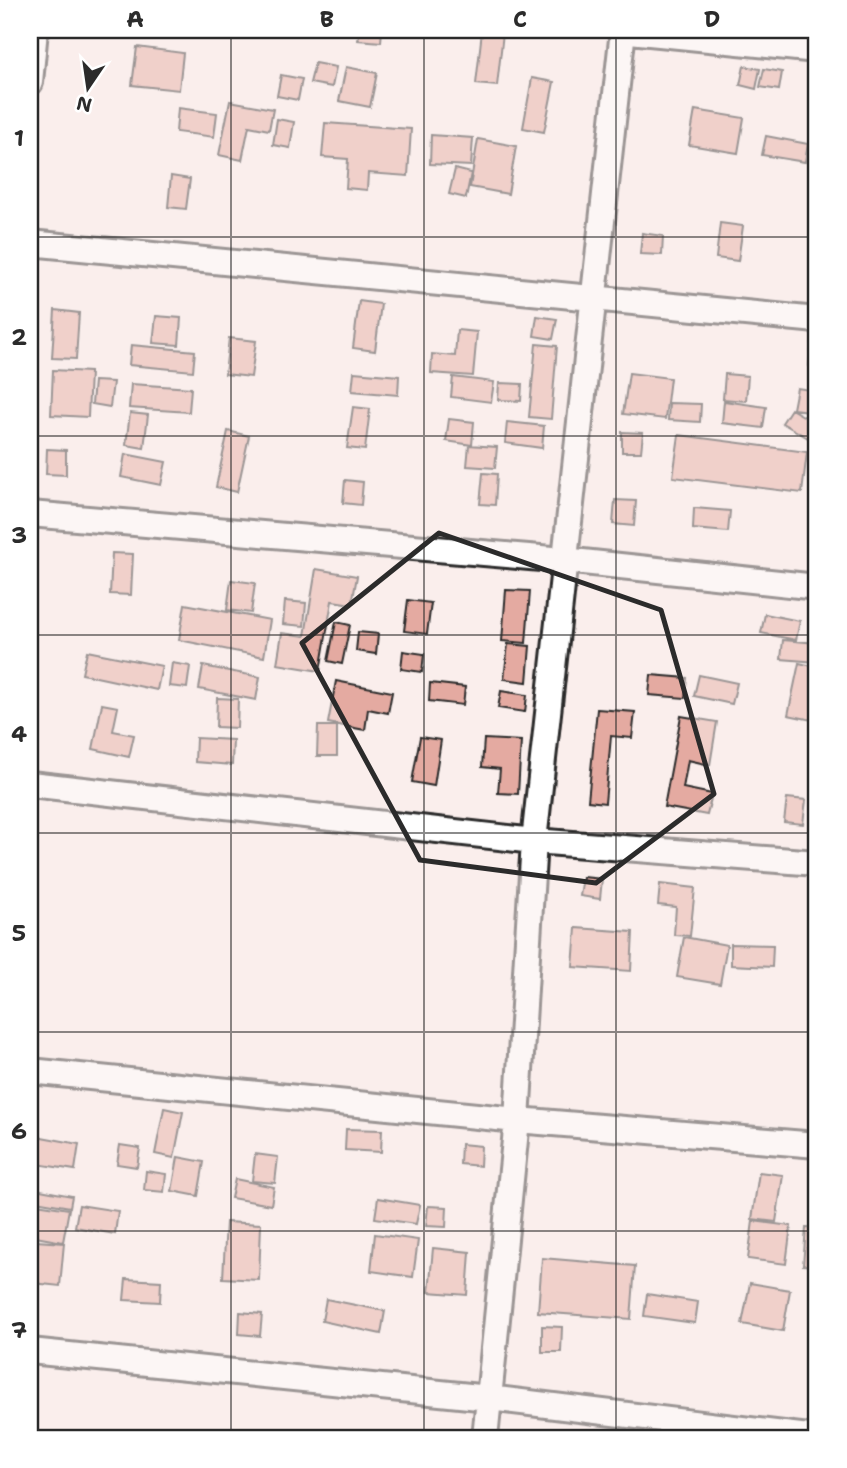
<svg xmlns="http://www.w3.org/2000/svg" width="847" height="1468" font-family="'Shantell Sans',sans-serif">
<rect width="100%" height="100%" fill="#faeeec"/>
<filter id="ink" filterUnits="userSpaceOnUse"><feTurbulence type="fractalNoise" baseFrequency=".0143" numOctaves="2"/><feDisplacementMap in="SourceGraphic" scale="14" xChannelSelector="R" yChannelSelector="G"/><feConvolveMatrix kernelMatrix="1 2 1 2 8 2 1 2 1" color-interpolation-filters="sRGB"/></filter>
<g filter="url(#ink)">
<!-- building -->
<path fill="#e4aaa1" stroke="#2b2b2b" stroke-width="2" d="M360,30H382L381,42L358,40Z
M482,31L503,33L497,86L476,84Z
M137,47L183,53L179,90L132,85Z
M315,63L336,67L332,87L310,83Z
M744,66L760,69L756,89L740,85Z
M346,67L377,73L370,107L339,101Z
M764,69L782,72L779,90L760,87Z
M281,75L302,79L298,100L277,96Z
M532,78L554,82L544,132L523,128Z
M230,101L273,109L269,130L249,126L242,160L219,155Z
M178,108L217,113L214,137L176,132Z
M695,110L744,118L738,153L689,145Z
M277,119L294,122L290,148L273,145Z
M325,123L411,129L408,176L368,173L367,190L346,188L348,159L322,157Z
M431,135L473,138L471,166L430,164Z
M766,136L808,144L805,162L762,155Z
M478,139L516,146L508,194L470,187Z
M455,169L471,173L466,198L449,194Z
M171,176L190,179L186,209L168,207Z
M720,223L743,226L738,261L716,258Z
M642,233L663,236L662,255L640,254Z
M359,301L381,304L375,351L353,348Z
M55,310L79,313L76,359L52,358Z
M156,316L181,318L179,345L153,343Z
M537,316L557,319L553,339L534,336Z
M457,330L477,332L473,376L431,373L432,354L455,356Z
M229,338L256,341L251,377L225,374Z
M812,342L817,343V367L809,366Z
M536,344L557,346L551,419L529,417Z
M131,345L195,351L193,371L129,365Z
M53,370L90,372L88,417L51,415Z
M354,372L399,376L398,395L352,391Z
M629,373L670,378L665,419L623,414Z
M725,374L748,376L746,401L723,399Z
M453,377L494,382L491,402L451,397Z
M94,381L113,382L110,407L92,404Z
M499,383L522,384L521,401L498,400Z
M131,384L191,388L189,412L129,408Z
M797,388L817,391V412L793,409Z
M724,401L766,407L763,428L722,423Z
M669,403L701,404L700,422L668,420Z
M353,407L370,409L365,450L347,448Z
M791,409L817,424L810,439L782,423Z
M130,413L148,415L144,448L126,445Z
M449,419L474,422L472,445L446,441Z
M507,422L544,426L542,448L505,443Z
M228,431L249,436L237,492L216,487Z
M622,432L643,433L641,452H622Z
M679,435L807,452L802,493L673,477Z
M469,445L497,447L495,468L467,466Z
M47,449L66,450V475L46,474Z
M125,454L166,462L161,485L121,477Z
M483,473L497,474L495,505L480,504Z
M345,480L363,482L361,505L343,503Z
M817,494V543L812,542Z
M615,500L636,501L634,526L613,524Z
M694,508L730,511L728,532L693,529Z
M112,553L133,554L131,595L110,594Z
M316,569L357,576L352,604L332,601L320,671L277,664L282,633L305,636Z
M231,580L255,583L251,613L227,610Z
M506,590L530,591L526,643L502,641Z
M408,600L431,603L427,634L404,631Z
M285,601L306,603L304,626L283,624Z
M185,604L270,620L264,657L179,640Z
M765,614L800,621L796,640L761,633Z
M336,622L350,625L342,664L328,661Z
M358,632L378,634L376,654L356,651Z
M783,640L817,643V662L781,659Z
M508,644L530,646L527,682L504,679Z
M87,651L162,666L157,690L82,674Z
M403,651L424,654L422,672L401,669Z
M172,663L190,666L187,688L169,686Z
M799,663L817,667L812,700L817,701V721L788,715Z
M203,666L260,677L256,700L199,689Z
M651,675L687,678L685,698L649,695Z
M699,675L737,683L732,704L694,696Z
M336,681L392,692L388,713L368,709L365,730L328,723Z
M430,683L465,687L463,705L429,701Z
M501,691L527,695L525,712L498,708Z
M217,698L238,699L237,728L216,727Z
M102,704L118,707L113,731L134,735L129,757L93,749Z
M597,709L635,712L632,738L611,736L605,803L588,801Z
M681,716L717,722L710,765L688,760L683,788L712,794L707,815L664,807Z
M318,726H337V756H317Z
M420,737L441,740L434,786L412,782Z
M196,738L233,740L232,765L195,762Z
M484,739L521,741L518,794L498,793L500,769L482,767Z
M787,798L806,800L803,824L784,822Z
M583,877L602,879L600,899L580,896Z
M660,884L695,888L690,936L674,935L676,907L658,905Z
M576,928L633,932L631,971L573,967Z
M684,937L727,945L720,984L677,977Z
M731,944L773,945L772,967L731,965Z
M164,1108L183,1112L174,1158L155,1154Z
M346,1129L382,1130L381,1152L345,1150Z
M31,1135L79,1144L75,1170L30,1163Z
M461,1144L481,1146L480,1166L460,1164Z
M120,1145L140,1148L137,1167L117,1164Z
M255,1154L278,1157L275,1183L252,1181Z
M178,1157L204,1162L198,1196L172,1191Z
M146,1171L166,1174L164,1192L144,1190Z
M759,1172L783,1175L776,1222L752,1219Z
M235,1179L274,1187L271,1205L231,1198Z
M30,1188L72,1196L70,1207L30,1200Z
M378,1198L420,1205L416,1224L375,1218Z
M30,1203L69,1209L63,1242L30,1236Z
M79,1205L118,1211L115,1234L75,1227Z
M428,1206L447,1207L446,1227L426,1226Z
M753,1221L791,1226L786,1264L748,1259Z
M226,1222L261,1224L259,1280L223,1278Z
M806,1228L817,1229V1266L803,1265Z
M375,1234L418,1240L413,1277L371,1271Z
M36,1241L64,1243L60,1286L33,1283Z
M433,1248L470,1252L467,1295L429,1292Z
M542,1258L635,1266L631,1319L538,1312Z
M126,1279L161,1281L160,1302L124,1300Z
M750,1283L790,1290L783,1331L742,1324Z
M647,1294L698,1302L695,1323L644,1316Z
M326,1299L385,1311L381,1334L322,1321Z
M240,1312L262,1314L260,1336L239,1334Z
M542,1326L562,1327L561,1352H542Z"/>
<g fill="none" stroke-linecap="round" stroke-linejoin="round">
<!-- minor casing -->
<g stroke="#2b2b2b" stroke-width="30">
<path id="minor" d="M620,30L817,50
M30,82L35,30
M30,243L817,320
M30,514L564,560L817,587
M30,784L534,841L817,863
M30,1071L517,1120L817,1145
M30,1351L489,1398L817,1438
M485,1438L517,1120L534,841L623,30"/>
</g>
<!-- minor -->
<use href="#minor" stroke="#fff" stroke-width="24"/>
</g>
</g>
<!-- marked area -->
<path d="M0 0H847V1468H0ZM439,533L661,610L714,794L596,883L420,860L302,643Z" fill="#faeeec" fill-opacity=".55" fill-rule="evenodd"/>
<path fill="none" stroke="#2b2b2b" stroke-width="5" stroke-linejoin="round" d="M439,533L661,610L714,794L596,883L420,860L302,643Z"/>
<!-- grid -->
<path fill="none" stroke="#2b2b2b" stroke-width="2" stroke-opacity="0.55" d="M231,30V1438M424,30V1438M616,30V1438M30,237H817M30,436H817M30,635H817M30,833H817M30,1032H817M30,1231H817"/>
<!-- margin -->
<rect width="847" height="1468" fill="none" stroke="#fff" stroke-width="77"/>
<!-- north arrow -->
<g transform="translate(88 88) rotate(193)" stroke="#ffffff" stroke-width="5" paint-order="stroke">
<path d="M0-5L12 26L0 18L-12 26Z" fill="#2b2b2b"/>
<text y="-10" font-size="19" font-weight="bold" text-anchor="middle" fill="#2b2b2b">N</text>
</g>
<rect x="38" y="38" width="770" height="1392" fill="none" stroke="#2b2b2b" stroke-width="2.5"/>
<g font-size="23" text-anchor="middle" font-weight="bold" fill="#2b2b2b">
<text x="135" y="27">A</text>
<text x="327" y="27">B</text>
<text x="520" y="27">C</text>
<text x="712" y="27">D</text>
<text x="19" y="146">1</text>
<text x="19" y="345">2</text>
<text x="19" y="543">3</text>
<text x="19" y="742">4</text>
<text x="19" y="941">5</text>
<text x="19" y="1139">6</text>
<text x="19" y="1338">7</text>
</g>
</svg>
